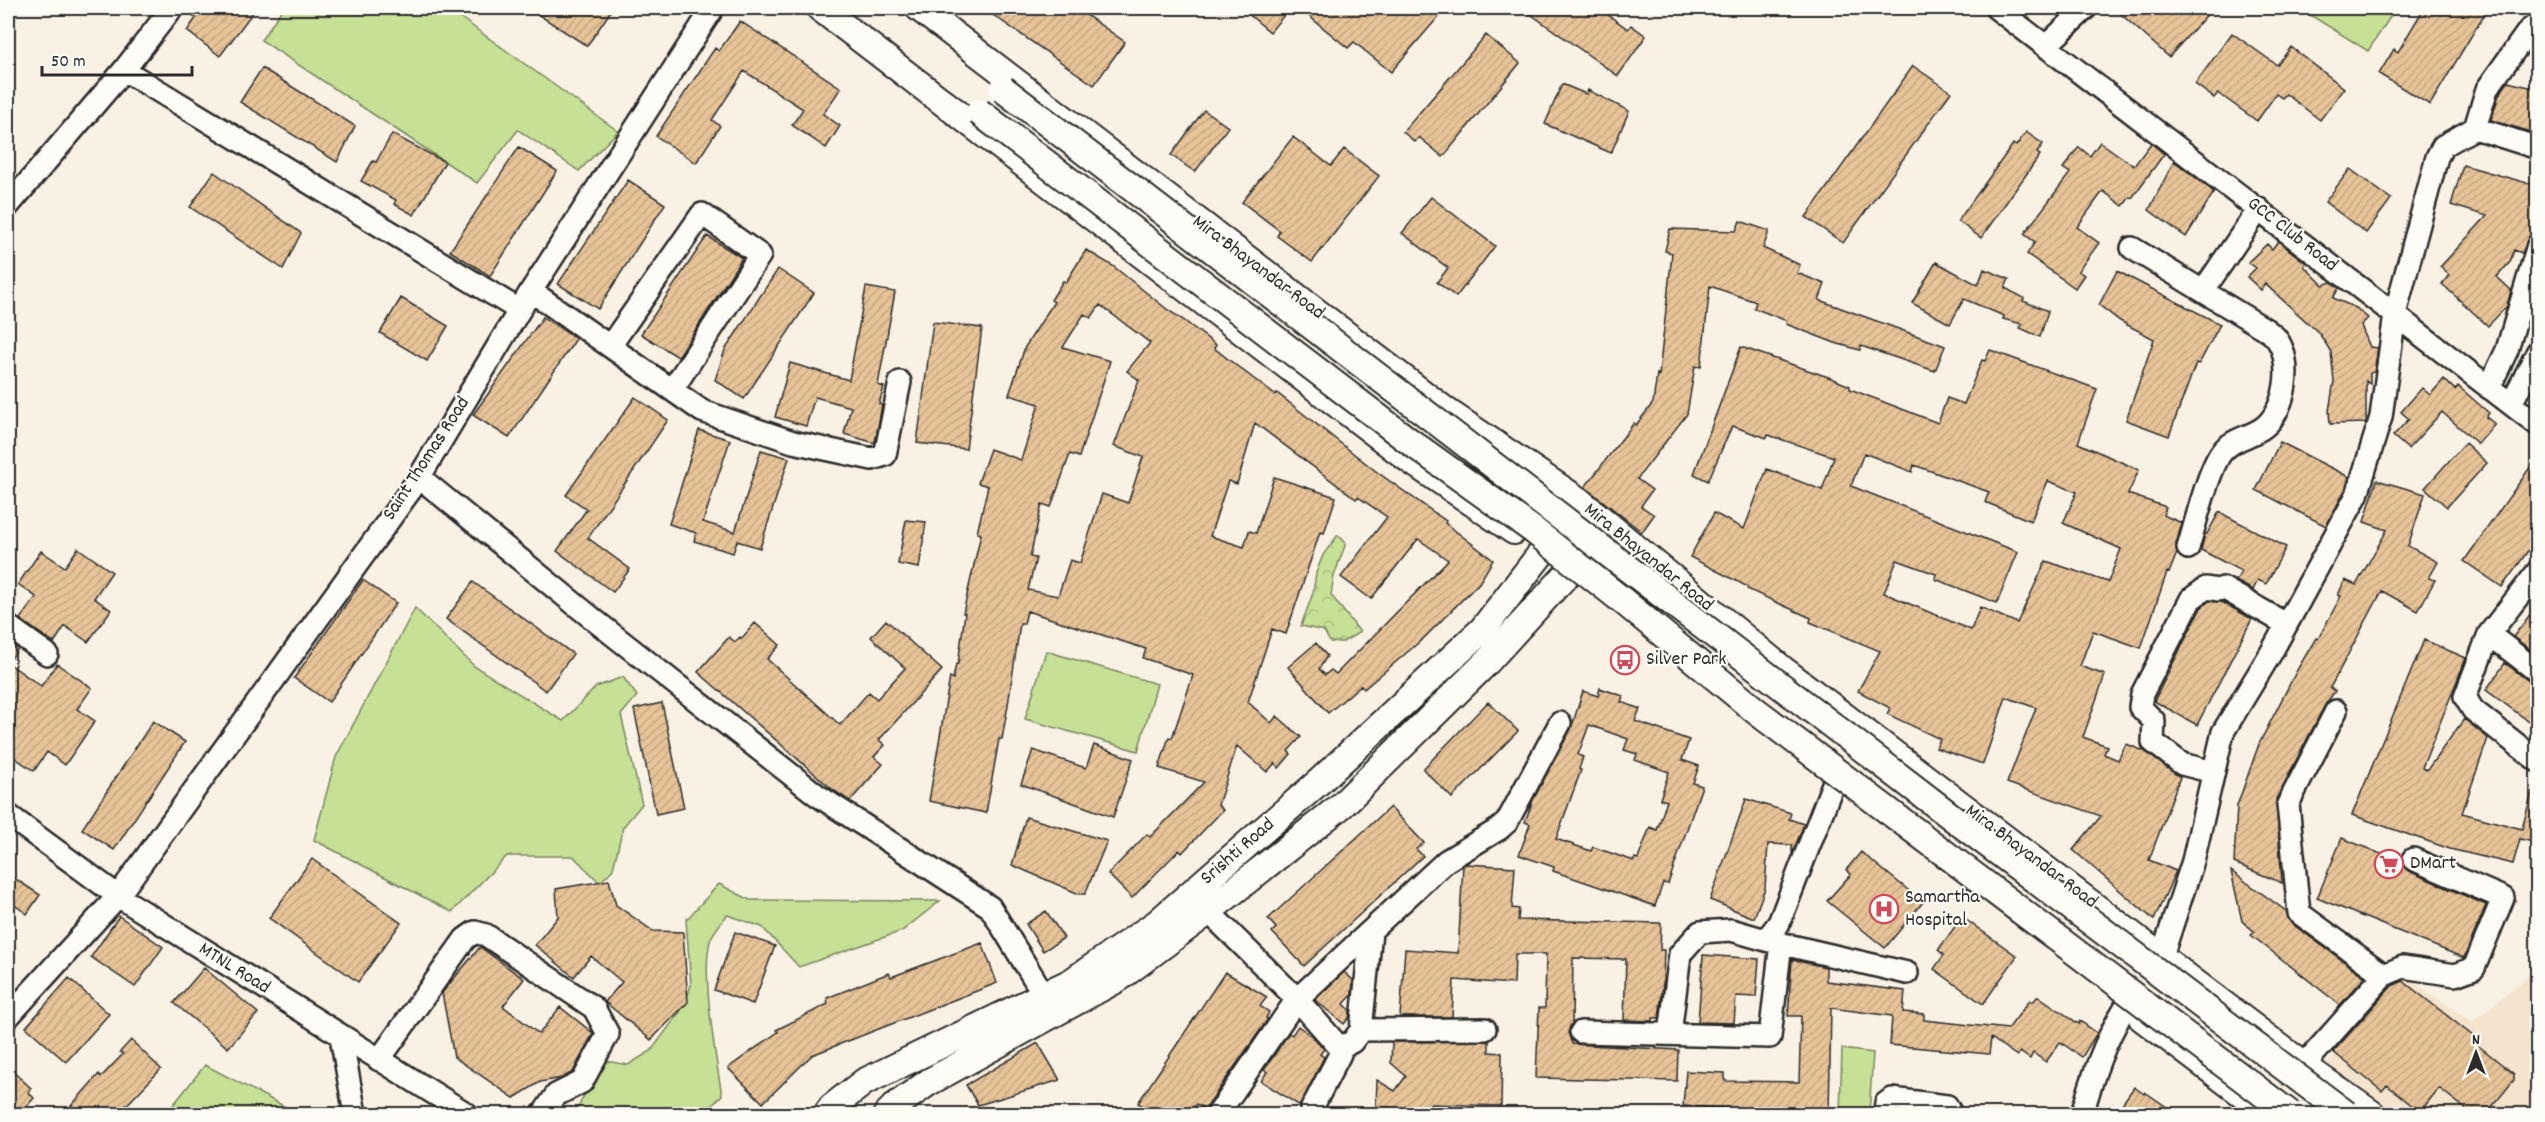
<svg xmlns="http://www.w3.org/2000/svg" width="2545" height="1122" font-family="Dekko,sans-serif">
<defs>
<pattern id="forest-crowns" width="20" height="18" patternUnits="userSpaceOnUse" patternTransform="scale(1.5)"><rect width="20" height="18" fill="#c6e096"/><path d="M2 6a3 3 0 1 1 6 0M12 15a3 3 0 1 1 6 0" fill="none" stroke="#aac081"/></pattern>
<pattern id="building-hatch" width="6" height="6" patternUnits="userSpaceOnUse" patternTransform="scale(1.5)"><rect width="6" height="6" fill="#e7c398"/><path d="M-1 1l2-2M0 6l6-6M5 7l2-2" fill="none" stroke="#c6a883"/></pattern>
</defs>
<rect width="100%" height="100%" fill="#f9f1e4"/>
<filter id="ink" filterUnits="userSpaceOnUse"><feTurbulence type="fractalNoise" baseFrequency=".0167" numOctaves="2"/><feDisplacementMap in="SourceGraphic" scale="12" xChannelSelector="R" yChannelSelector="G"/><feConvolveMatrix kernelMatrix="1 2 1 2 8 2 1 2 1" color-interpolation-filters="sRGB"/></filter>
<g filter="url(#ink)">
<!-- built -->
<path fill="#f4e3cd" d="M2537,969V1114H2397L2328,1064L2387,979L2399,973L2472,1022Z"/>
<!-- green -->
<path fill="#c6e096" stroke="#788660" stroke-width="1.5" d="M283,8H447L618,131L579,171L518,130L477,183L261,40Z
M2299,8H2396L2368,51Z
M415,608L474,666L563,721L596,687L623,677L637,696L621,715L642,804L623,827L613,869L600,883L573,856H507L452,912L314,840L336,757Z
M1046,651L1157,684L1138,751L1025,719Z
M719,884L750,900L940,901L902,931L799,967L762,927L727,915C722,922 715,930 711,938C700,969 716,1061 722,1095L704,1114L631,1111L627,1114H575L601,1060L628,1065L651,1051L685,1005L691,985L686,920Z
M1842,1049L1873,1053L1869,1114H1840Z
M205,1065L299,1114H166Z"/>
<!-- forest -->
<path fill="url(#forest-crowns)" stroke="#788660" stroke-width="1.5" d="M1338,535L1346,543L1334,576L1331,595L1360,632L1343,642H1330L1324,631L1301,626L1313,593L1316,573L1323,555Z"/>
<!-- building -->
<path fill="url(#building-hatch)" stroke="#2b2b2b" stroke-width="1.5" fill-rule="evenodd" d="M184,8H256L220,56L187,31L196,18Z
M528,8H613L587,46Z
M983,8H1076L1125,42L1094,85Z
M1241,8H1290L1270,32Z
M1299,8H1446L1391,72L1354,42L1348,48Z
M1522,8H1598L1628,29L1631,25L1646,36L1618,76Z
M2114,8H2213L2169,57Z
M2424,8H2488L2430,105L2379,74L2394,49L2398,52Z
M740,21L841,88L823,114L840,126L826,148L792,125L803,109L744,71L712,120L720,126L696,163L656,136L715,48L719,51Z
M2232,33L2277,65L2291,47L2344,88L2320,120L2286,94L2282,98L2276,94L2257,121L2218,93L2214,98L2195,84Z
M1486,35L1520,63L1443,157L1419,137L1415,142L1403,132Z
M1913,66L1951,92L1843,243L1806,217Z
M262,68L355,126L337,162L240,102Z
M2508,82L2538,89V134L2491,120L2499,95Z
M1562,84L1586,94L1588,90L1629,111L1611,153L1545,124Z
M1204,110L1228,127L1195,172L1171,155Z
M2026,132L2043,144L2037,153L2040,155L1981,238L1958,221L2013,144L2016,146Z
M392,134L445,162L414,215L394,204L396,200L361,181L373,161L376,162Z
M1293,137L1331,166L1344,149L1379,176L1312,262L1277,236L1280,231L1242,202Z
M2100,142L2134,166L2151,143L2164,154L2132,198L2130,197L2123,206L2103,191L2077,227L2099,243L2078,271L2084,275L2075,288L2027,254L2035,242L2024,234L2070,173L2063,168L2079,147L2090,156Z
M519,147L557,171L490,276L450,251Z
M2174,161L2214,192L2186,237L2149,210Z
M2463,165L2538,186V211L2531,235L2522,253L2514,250L2510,262L2497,277L2511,290L2507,306L2488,326L2442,284L2449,275L2440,267L2487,216L2451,205Z
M2350,169L2391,199L2366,233L2325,202Z
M214,172L301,233L283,269L190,207Z
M628,180L665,204L598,309L558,284Z
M1431,197L1495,246L1456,297L1437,282L1448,268L1402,233Z
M1740,221L1769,231L1763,248L1800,265L1797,273L1825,284L1819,300L1945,346L1935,371L1861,346L1860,350L1835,343L1786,324L1787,321L1754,308L1756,302L1710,286L1701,367L1695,366L1687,414L1637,479L1652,490L1641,506L1654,515L1642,532L1585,487L1634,423L1636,425L1653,403L1657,374L1659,375L1672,253L1665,251L1670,229L1736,231Z
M707,236L742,258L678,357L641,334Z
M2278,241L2306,263L2304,266L2323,285L2331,282L2339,288L2333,298L2356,308L2368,318L2361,325L2364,333L2370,347L2378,348L2374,372L2370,373V384L2366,381V423L2330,424L2329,411L2334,381L2331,352L2319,333L2265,284L2261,290L2247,277L2256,268L2248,262L2267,244L2272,249Z
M1086,250L1113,266L1168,310L1182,319L1216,345L1214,348L1237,366L1275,395L1277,393L1377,472L1446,521L1445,523L1493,560L1479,583L1424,638L1364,689L1361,685L1328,713L1288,667L1316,643L1327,656L1319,669L1325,675L1331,670L1336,674L1448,560L1418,539L1371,599L1341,577L1387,517L1358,497L1356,499L1255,423L1237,484L1228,481L1210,536L1244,547L1249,531L1256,533L1274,477L1336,497L1324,533L1320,532L1286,634L1272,629L1248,702L1271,723L1277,716L1301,737L1288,751L1291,754L1279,768L1275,763L1267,772L1237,746L1218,805L1223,810L1182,853L1179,850L1132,898L1108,874L1147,834L1150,837L1204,782L1159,768L1169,737L1172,738L1193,675L1143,658L1146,649L1027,611L1024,624H1020L1008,705L1002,739H999L986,813L929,801L950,677L953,679L956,664H958L965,613H963L981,534L977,533L988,486L978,483L990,449L1021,460L1039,404L1009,395L1025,347L1054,302L1051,300L1063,281L1066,282ZM1100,305L1150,343L1127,371L1139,380L1114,446L1143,457L1128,503L1102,494L1080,563L1070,560L1058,596L1028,590L1036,558L1030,557L1042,504L1051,507L1070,454L1079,457L1110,361L1063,347L1084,314L1091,318Z
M1936,262L1978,285L1984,269L2009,279L2005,288L2024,298L2023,301L2048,311L2040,337L2020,328L2022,324L2003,319L2004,316L1964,299L1950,324L1912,303Z
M778,269L814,293L744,399L715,380L725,350Z
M2117,271L2220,324L2199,364L2196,363L2169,436L2126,420L2154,339L2120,321L2099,305Z
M866,287L895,292L878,385L884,387L879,404L882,405L875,443L844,434L851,407L815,397L806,426L775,417L790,363L849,380Z
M401,298L448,326L427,361L380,333Z
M543,317L576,339L509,438L473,415Z
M933,322L982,328L966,449L917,443Z
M1741,347L1831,378L1850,386V389L1938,423L1947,398L1964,404L1982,360L1985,361L1990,350L2097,389L2078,443L2139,470L2128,494L2166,507L2163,515L2182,523L2176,544L2177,553L2169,573L2167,572L2141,648L2093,631L2080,666L2105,675L2083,737L2107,746L2104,754L2118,760L2126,744L2144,751L2180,777L2149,860L2176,871L2154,920L2073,850L2101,816L2007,783L2036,708L2006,697L1983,764L1936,748L1940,739L1887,714L1890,708L1858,691L1880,651L1810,622L1811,618L1747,589L1748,587L1690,557L1714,513L1744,529L1767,469L1822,490L1834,457L1768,435L1767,438L1732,426L1708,481L1694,474ZM1864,453L1912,472L1914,465L1989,492L1985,502L2031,521L2048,481L2077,492L2063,523L2121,549L2108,582L2046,561L2017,623L1980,607L1971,630L1884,593L1897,560L1936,574L1935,579L1997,603L2018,552L1851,486Z
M2444,379L2455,390L2458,386L2489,413L2486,417L2495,424L2478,444L2442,412L2408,449L2393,436L2409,419L2401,412L2422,388L2430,395Z
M635,397L668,420L588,538L630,569L613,592L557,551L587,509L566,495Z
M699,430L730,440L703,522L735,532L761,450L789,458L760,548L737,541L733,553L694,541L696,533L669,524Z
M2280,442L2349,477L2345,490L2326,526L2256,490Z
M2465,443L2487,463L2447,507L2425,488Z
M2538,456V537L2502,587L2464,561Z
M2377,480L2425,494L2408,546L2438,562L2429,578L2435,580L2418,611L2382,591L2330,688L2335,691L2325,705L2276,799L2282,883L2234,863L2237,806L2259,744L2297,670L2316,638L2318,639L2341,596L2338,595L2345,580L2356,585L2387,530L2364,522Z
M2219,512L2286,547L2266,584L2258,580L2253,590L2236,581L2241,571L2201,550L2205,534H2207Z
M906,520L926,522L919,568L898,564Z
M78,548L112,572L94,598L111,610L88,642L65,626L54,643L20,619L36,597L18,584L41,551L65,567Z
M363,580L396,603L329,702L294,678Z
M473,582L573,654L546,691L446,619Z
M2209,601L2222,602L2252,619L2197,725L2154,701L2201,608Z
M2538,604V655L2513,637Z
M886,620L942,670L879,740L885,745L874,757L883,764L850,801L832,789L698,672L729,637L735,642L740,637L741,639L755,623L780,645L767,659L840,725L869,692L877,699L905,668L871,637Z
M2424,640L2466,658L2422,768L2427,770L2464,719L2488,738L2462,813L2522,829L2532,792L2538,793V843L2520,839L2513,864L2450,849L2352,815Z
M8,641L18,649L8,663L41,686L57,664L92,688L77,709L95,721L65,765L47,752L34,771L8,753Z
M2505,663L2530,682L2538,685V728L2486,690Z
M1600,688L1623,696L1621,702L1640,709L1635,721L1689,740L1682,760L1699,766L1693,783L1702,786L1668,884L1663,883L1655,906L1553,871L1554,867L1519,855L1530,824L1525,822L1533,800L1571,729L1583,691L1598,696ZM1589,725L1628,739L1624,750L1637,754L1635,760L1669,772L1660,799L1667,801L1657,830L1650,827L1638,859L1635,858L1634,861L1593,847L1591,851L1556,839L1581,770L1579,769L1583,757L1578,755Z
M1488,702L1518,731L1452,798L1423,769Z
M662,703L684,808L656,814L634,709Z
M153,721L185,742L114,850L82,829Z
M1094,745L1133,759L1113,817L1021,784L1033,750L1086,768Z
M1746,799L1791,813L1789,819L1804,824L1792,855V845L1768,844L1765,888L1754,918L1710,900Z
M1390,807L1424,843L1416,849L1423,856L1304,966L1272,932L1276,928L1268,919Z
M1026,817L1107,841L1085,894H1079L1012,865Z
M2342,838L2401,862L2408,871L2486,905L2464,958L2317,898Z
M1861,852L1923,902L1885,948L1827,901L1851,874L1846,870Z
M312,859L401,923L358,982L269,918Z
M1466,864L1515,867L1512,908L1519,909L1518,920L1661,923L1660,950H1664L1663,983L1659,1018H1653V1021L1624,1020L1626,959L1573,958L1572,1024L1568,1032L1572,1044L1678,1050L1677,1081L1536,1078L1539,1008H1545L1546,954H1515L1514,984L1454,980L1452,1017H1400L1405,949L1458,953L1463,865Z
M2231,871L2286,911L2291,923L2365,977L2340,1005L2251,935L2255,932L2242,921Z
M8,874L40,895L27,914L8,900Z
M609,880L616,905L653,931L683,932L688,1002L651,1040L605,1002L622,982L591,956L574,977L535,945L558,917L556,889Z
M1046,911L1064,938L1043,951L1026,924Z
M119,916L163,947L135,987L91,957Z
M1962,917L2017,956L1983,1004L1934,969L1944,955L1938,950Z
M735,932L775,946L753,1004L714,990Z
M982,943L997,983L812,1055L763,1103L728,1068L778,1032L776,1030L828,1004L827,998L889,973L891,977Z
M480,947L524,979L503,1006L539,1034L560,1007L593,1033L573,1072L562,1078L540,1082L514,1098L454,1057L442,993Z
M1703,955L1759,959L1756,997L1736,996L1734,1023L1698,1022Z
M1792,960L1826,967V981L1905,991L1903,1012L1924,1014V1020L2008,1029L2030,1000L2033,1002L2038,996L2079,1024L2080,1021L2097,1033L2082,1057L2060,1042L2046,1062L2033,1053L2030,1059L2020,1052L2017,1056L1991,1038L1989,1054L1890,1045L1892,1016L1831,1008L1829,1114H1733L1734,1109L1683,1106L1686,1071L1725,1073V1081L1799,1082L1801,1016H1788Z
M204,968L258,1013L228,1048L174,1003Z
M1225,972L1267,997L1260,1006L1269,1012L1266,1018L1268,1019L1205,1109L1196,1104L1189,1114H1142L1146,1108L1138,1103Z
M1344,972L1353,980L1352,995L1344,1004L1350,1010L1349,1018L1344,1024L1315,1000Z
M69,978L109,1014L66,1062L26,1027Z
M2403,981L2478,1040L2475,1043L2514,1074V1080L2486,1114H2472L2439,1088L2420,1112L2387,1085L2382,1091L2333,1052L2392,986Z
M1298,1026L1313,1037L1324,1049L1320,1054L1324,1057L1300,1106L1261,1081L1267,1072L1264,1070L1289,1033L1292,1035Z
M131,1040L161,1069L118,1114H64L99,1074L101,1077L123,1054L120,1052Z
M1489,1041V1052L1502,1053L1501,1106L1430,1104V1109L1376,1107L1377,1080L1395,1091L1406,1076L1391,1063L1392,1042Z
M1038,1043L1060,1080L978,1105L966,1085Z
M8,1067L31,1088L28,1092L34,1098L20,1114H8Z
M2134,1087L2144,1094L2145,1092L2177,1114H2115Z"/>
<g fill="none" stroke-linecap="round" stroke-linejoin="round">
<!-- minor casing -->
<g stroke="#2b2b2b" stroke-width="26">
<path id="minor" d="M1996,8L2538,425
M2047,45L2086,8
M124,70L519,310
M2475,128L2538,148
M8,206L124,70L172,8
M2132,248L2265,329C2269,332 2274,335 2276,338C2294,361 2286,410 2264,427C2251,437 2231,439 2221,453C2208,471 2195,525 2188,548
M531,291L702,411L793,442L872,459L885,455L900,382
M2203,291L2259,209
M610,346L702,214L760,255L672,390
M2489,388L2507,350L2538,245
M2511,404L2538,351
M419,477L598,623L817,795L990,907L1044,995
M2538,571L2489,634L2465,697L2473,710L2538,761
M8,626L47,654
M2489,634L2538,672
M2336,711L2288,804L2299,913L2384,975
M2213,772L2182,764L2153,742L2154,721L2140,707L2142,694L2191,599L2206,588L2218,590L2223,588L2286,624
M8,815L118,896L467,1114
M1208,911L1297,999L1340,1048V1054L1312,1108
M1766,940L1779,923L1833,784
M2162,956L2193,861L2223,732L2271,653L2357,495L2381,417L2395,314L2437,157L2443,146L2475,128L2487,89L2529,30L2538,24
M8,1017L118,896L417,481L531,291L713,8
M1361,1030L1485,1029
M1581,1032L1770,1037L1781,943
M1670,1034L1680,954L1700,932L1731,930L1766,940L1907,973
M341,1037L355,1114
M1339,1047L1352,1042L1361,1030L1371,932
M379,1060L465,939L475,932L486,935L594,1008L608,1034L582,1082L556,1095L543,1114
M2304,1065L2384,975L2403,967L2455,975L2474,968L2503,898L2413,859
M1218,1114L1297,999L1446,861L1499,829L1507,822L1560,723
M1885,1114L1886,1103L1892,1099L1947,1106L1951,1114
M2082,1114C2094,1073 2103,1044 2126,1006"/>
</g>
<!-- major casing -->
<g stroke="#2b2b2b" stroke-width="30">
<path id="major" d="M820,8L1410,460L1514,531
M919,8L1446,411L1578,500L1782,669L2315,1074L2372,1114
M2142,1018L2269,1114
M827,1114L832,1107L864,1082L1071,982L1157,923L1321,780L1483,629L1543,551L1577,503
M887,1114L895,1106L929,1082L1119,978L1201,917L1342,805L1486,663L1570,571L1608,525"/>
</g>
<!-- minor -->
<use href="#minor" stroke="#fdfcf7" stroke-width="21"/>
<!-- major -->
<use href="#major" stroke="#fdfcf7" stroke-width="26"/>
<!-- major-bridge casing -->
<g stroke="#2b2b2b" stroke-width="30" stroke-linecap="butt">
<path id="major-bridge" d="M1003,89L1957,821L2346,1114
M979,112L1409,441L1533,530L1623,601L1756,711L2290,1114"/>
</g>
<!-- major-bridge -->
<use href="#major-bridge" stroke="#fdfcf7" stroke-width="26"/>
</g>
</g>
<!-- icons -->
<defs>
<g id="bus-ring" transform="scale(1.5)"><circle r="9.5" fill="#fdfcf7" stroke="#d1495b" stroke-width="1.5"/><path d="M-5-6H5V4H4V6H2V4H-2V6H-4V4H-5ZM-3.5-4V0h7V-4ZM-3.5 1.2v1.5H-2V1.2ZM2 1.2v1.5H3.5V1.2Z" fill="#d1495b"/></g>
<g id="supermarket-ring" transform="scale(1.5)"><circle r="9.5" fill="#fdfcf7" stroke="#d1495b" stroke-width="1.5"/><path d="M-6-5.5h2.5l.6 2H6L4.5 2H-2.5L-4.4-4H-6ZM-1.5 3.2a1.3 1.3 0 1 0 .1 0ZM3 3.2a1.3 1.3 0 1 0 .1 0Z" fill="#d1495b"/></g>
<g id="hospital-ring" transform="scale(1.5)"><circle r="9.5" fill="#fdfcf7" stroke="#d1495b" stroke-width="1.5"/><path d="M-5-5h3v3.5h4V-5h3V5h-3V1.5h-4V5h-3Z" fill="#d1495b"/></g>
</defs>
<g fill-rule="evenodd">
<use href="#bus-ring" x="1625" y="660"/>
<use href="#supermarket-ring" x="2389" y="864"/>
<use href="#hospital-ring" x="1884" y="909"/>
</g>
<g text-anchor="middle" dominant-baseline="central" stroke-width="4.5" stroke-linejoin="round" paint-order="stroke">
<!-- street labels -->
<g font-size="20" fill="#2b2b2b" stroke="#fdfcf7">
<text transform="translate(2292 235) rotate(38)">GCC Club Road</text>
<text transform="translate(1258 268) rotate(37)">Mira Bhayandar Road</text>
<text transform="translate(427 459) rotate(-57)">Saint Thomas Road</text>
<text transform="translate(1648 558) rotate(39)">Mira Bhayandar Road</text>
<text transform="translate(1238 852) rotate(-41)">Srishti Road</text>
<text transform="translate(2031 857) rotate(37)">Mira Bhayandar Road</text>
<text transform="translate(234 969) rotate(32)">MTNL Road</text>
</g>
<!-- poi labels -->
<g font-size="20" fill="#2b2b2b" stroke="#fdfcf7" text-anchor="start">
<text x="1646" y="660">Silver Park</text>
<text x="2410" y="864">DMart</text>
<text x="1905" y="898">Samartha<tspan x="1905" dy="23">Hospital</tspan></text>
</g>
</g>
<!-- margin -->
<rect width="2545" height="1122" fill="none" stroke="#fdfcf7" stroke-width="30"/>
<rect x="15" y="15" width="2515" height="1092" fill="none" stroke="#2b2b2b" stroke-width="2" filter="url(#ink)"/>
<!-- north arrow -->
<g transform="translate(2476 1053)" stroke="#fdfcf7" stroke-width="4.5" paint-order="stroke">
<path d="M0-4.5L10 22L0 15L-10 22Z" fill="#2b2b2b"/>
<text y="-9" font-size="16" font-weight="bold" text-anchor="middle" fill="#2b2b2b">N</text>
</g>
<!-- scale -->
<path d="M42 66v9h150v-9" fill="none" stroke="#2b2b2b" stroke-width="3"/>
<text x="51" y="66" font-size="18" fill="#2b2b2b" stroke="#fdfcf7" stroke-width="4.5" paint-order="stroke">50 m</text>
</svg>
